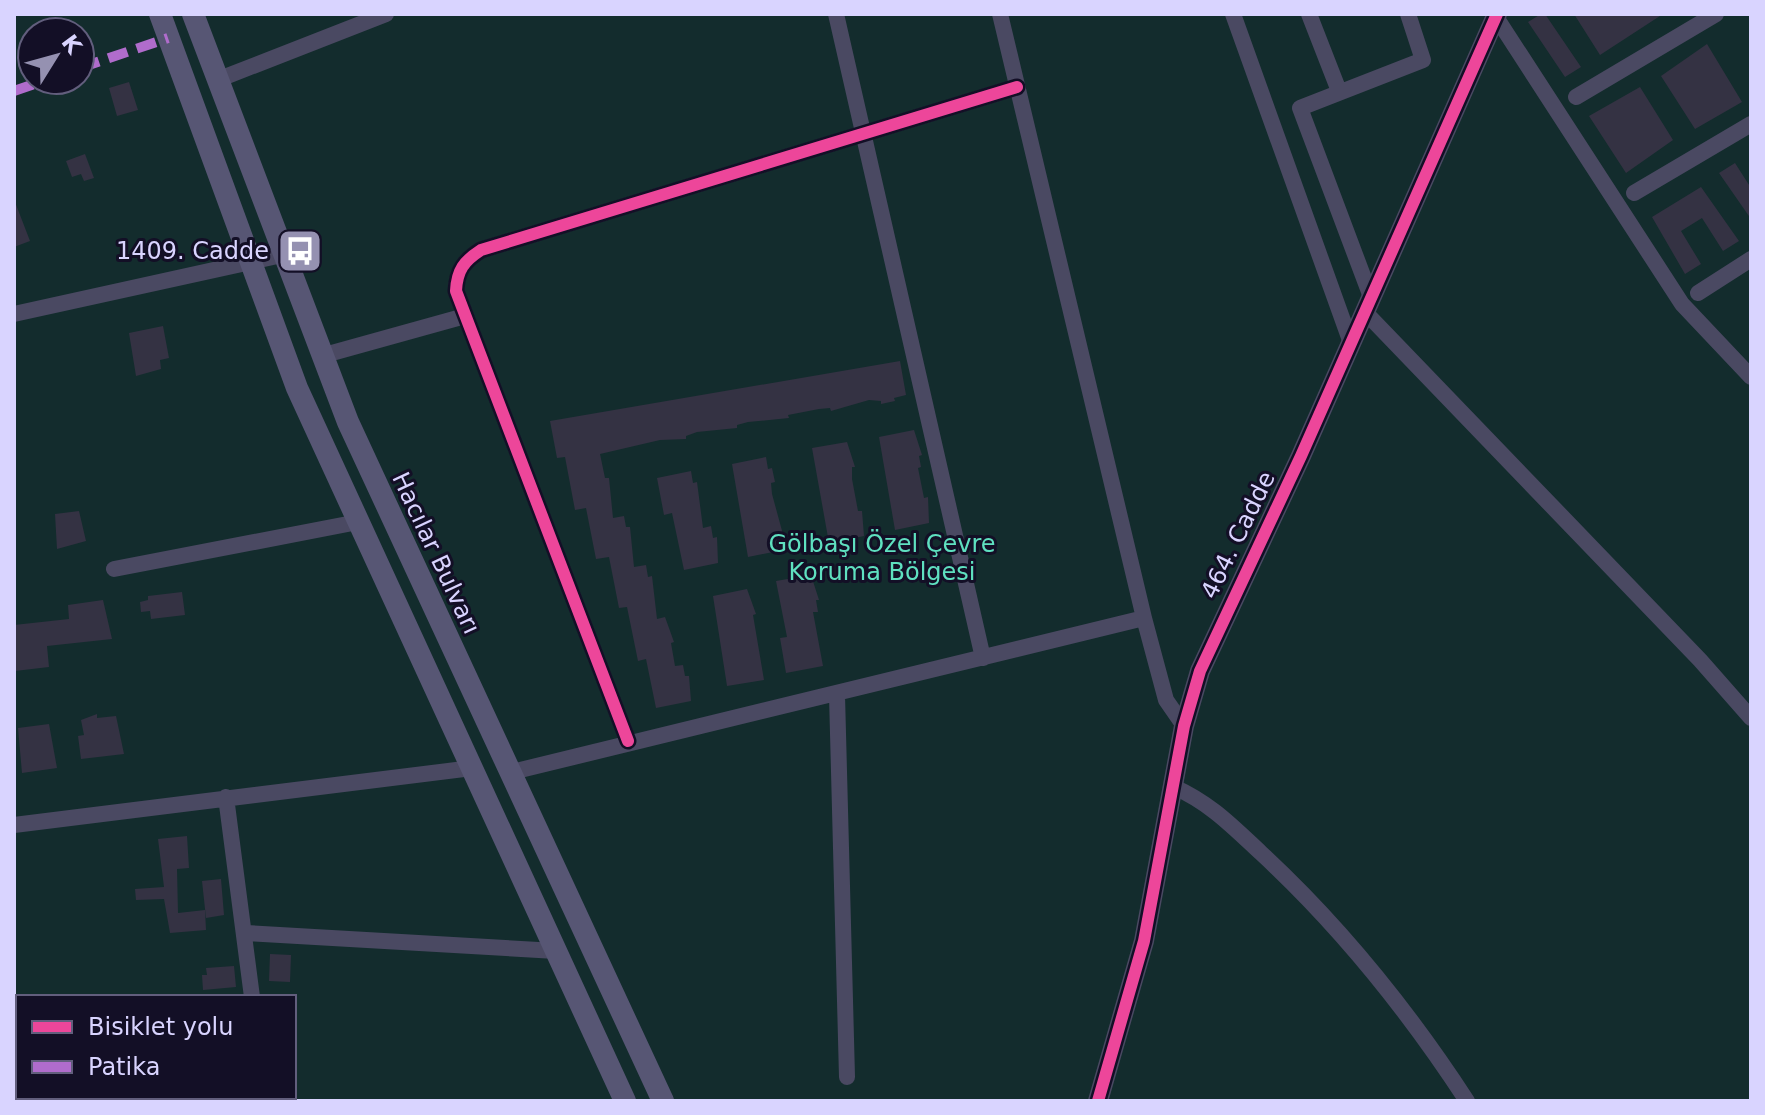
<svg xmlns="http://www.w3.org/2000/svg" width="1765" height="1115" font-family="'DejaVu Sans',sans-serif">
<rect width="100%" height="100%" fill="#161421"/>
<!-- green -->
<path fill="#132c2d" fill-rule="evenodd" d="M14,14H1751V1101H14ZM32,32H80V80H32ZM18,997H294V1097H18Z"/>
<!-- building -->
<path fill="#343243" d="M1541,14H1545L1581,67L1565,77L1528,22Z
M1574,14H1663L1600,55Z
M1707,44L1742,102L1695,129L1661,76Z
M129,82L138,110L117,116L109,88Z
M1640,87L1673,140L1626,173L1589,116Z
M85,154L94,178L84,181L81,174L72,177L66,161Z
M1735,163L1751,188V219L1719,173Z
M1701,187L1739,241L1723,251L1702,218L1681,231L1701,264L1685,274L1652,217Z
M15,202L30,241L14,247V203Z
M163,326L169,358L160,360L161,369L136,376L129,333Z
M900,361L906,395L894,398L895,401L881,404V401L869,400L831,411L830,408L819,409L788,415L789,418L748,422L737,425V428L697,432L686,436V439L660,440L600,454L605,478H609L613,518L624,516L626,527H630L634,567L646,565L648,577L652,576L657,619L665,617L674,642L671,643L675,666L683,665L685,676H689L691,701L656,708L646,659L638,661L627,607L619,608L609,557L596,559L586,508L575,510L565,457L557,458L550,421Z
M914,430L922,455L919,456L921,467L918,468L924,498L928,497L929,523L895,530L879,437Z
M847,442L855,467H852V479L858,511H862L864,536L829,543L812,448Z
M766,457L768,469L772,468L775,482L771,483L772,494L784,538L781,539L783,550L748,557L732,464Z
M691,471L693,483L697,482L703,528L711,526L713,538L717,537L718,563L684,570L672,513L664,515L657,478Z
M79,511L86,541L57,549L55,514Z
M811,575L819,600H816L818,612H813L823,666L786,673L780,638L787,637L776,581Z
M747,589L756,614L753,615L764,680L727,686L713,596Z
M182,592L185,615L151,619L150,611L141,612L140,602L148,600V596Z
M103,600L112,639L47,646L49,667L15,671L14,625L69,619L68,605Z
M97,714V718L116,716L124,754L81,759L78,736L84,735L81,720Z
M49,724L57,768L22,773L18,728Z
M187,836L189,868L177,869L178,913L205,910L206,930L170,933L164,899L136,900L135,889L164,887L158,839Z
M221,879L224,915L206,918L202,881Z
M270,954L291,955L290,982L269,981Z
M234,966L236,987L203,990L202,975H207L206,968Z"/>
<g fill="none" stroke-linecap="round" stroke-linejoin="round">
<!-- minor -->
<path stroke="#4a4962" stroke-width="16" d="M836,14L983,658
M1000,14L1144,618L1166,700L1184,726
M1233,14L1351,343
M1309,14L1339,91
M1494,14L1682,304L1751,377
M217,80L386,14
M1576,97L1716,14
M1634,193L1751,124
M1698,293L1751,259
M1371,297L1300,108L1423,60L1408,14
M1365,312L1700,660L1751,718
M14,314L282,255
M321,356L465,316
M114,569L358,522
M837,695L847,1077
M628,741L456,291C457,270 464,261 481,250L1017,87
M512,772L1144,618
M1174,787C1210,803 1232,826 1261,853C1341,927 1407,1009 1467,1101
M226,797L252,997
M14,825L472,768
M246,933L556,951
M262,1097V1101"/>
<!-- tertiary -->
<path stroke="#4a4962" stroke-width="20" d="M1098,1101L1144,941L1184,726L1200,671L1301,456L1497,14"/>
<!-- secondary -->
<path stroke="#575674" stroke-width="22" d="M160,14L297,388L625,1101
M193,14L348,422L663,1101"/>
<!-- quiet -->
<path stroke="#b06ccc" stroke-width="10" stroke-dasharray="20 10" stroke-linecap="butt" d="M80,68L168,38
M14,91L46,80"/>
<!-- cycleway casing -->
<g stroke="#130f26" stroke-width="17">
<path id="cycleway" d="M628,741L456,291C457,270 464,261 481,250L1017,87
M1098,1101L1144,941L1184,726L1200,671L1301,456L1497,14"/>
</g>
<!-- cycleway -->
<use href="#cycleway" stroke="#ed469a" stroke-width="12"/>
</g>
<!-- icons -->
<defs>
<g id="bus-square" transform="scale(2.3)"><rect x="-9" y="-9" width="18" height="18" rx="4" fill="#9591b1" stroke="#130f26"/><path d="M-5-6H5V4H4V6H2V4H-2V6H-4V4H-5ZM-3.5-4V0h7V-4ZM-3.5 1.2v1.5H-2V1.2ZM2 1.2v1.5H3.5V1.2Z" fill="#fff"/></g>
</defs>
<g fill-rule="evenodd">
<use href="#bus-square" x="300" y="251"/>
</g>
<g text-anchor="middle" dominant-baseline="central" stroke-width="6" stroke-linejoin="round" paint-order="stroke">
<!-- poi labels -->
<g font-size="24" fill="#d9d4ff" stroke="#130f26" text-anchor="end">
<text x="269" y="251">1409. Cadde</text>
</g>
<!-- street labels -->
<g font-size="24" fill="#d9d4ff" stroke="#130f26">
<text transform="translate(1238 535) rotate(-64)">464. Cadde</text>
<text transform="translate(436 553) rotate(65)">Hacılar Bulvarı</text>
</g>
<!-- park labels -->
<g font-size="24" fill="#5fe0c0" stroke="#130f26">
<text x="882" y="544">Gölbaşı Özel Çevre<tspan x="882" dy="28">Koruma Bölgesi</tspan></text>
</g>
</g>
<!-- border -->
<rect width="1765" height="1115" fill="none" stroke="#d9d4ff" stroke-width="32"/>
<!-- legend -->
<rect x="16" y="995" width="280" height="104" fill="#130f26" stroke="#625e7d" stroke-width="2"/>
<rect x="32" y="1021" width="40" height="12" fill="#ed469a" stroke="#625e7d" stroke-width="2"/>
<text x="88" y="1035" font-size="24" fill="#d9d4ff">Bisiklet yolu</text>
<rect x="32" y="1061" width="40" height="12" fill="#b06ccc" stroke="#625e7d" stroke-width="2"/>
<text x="88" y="1075" font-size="24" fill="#d9d4ff">Patika</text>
<!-- north arrow -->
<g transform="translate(56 56) rotate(53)"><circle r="38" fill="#130f26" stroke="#625e7d" stroke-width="2"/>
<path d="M0-6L14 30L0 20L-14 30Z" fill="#9591b1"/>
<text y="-12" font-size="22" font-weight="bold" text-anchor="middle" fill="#d9d4ff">K</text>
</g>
</svg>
